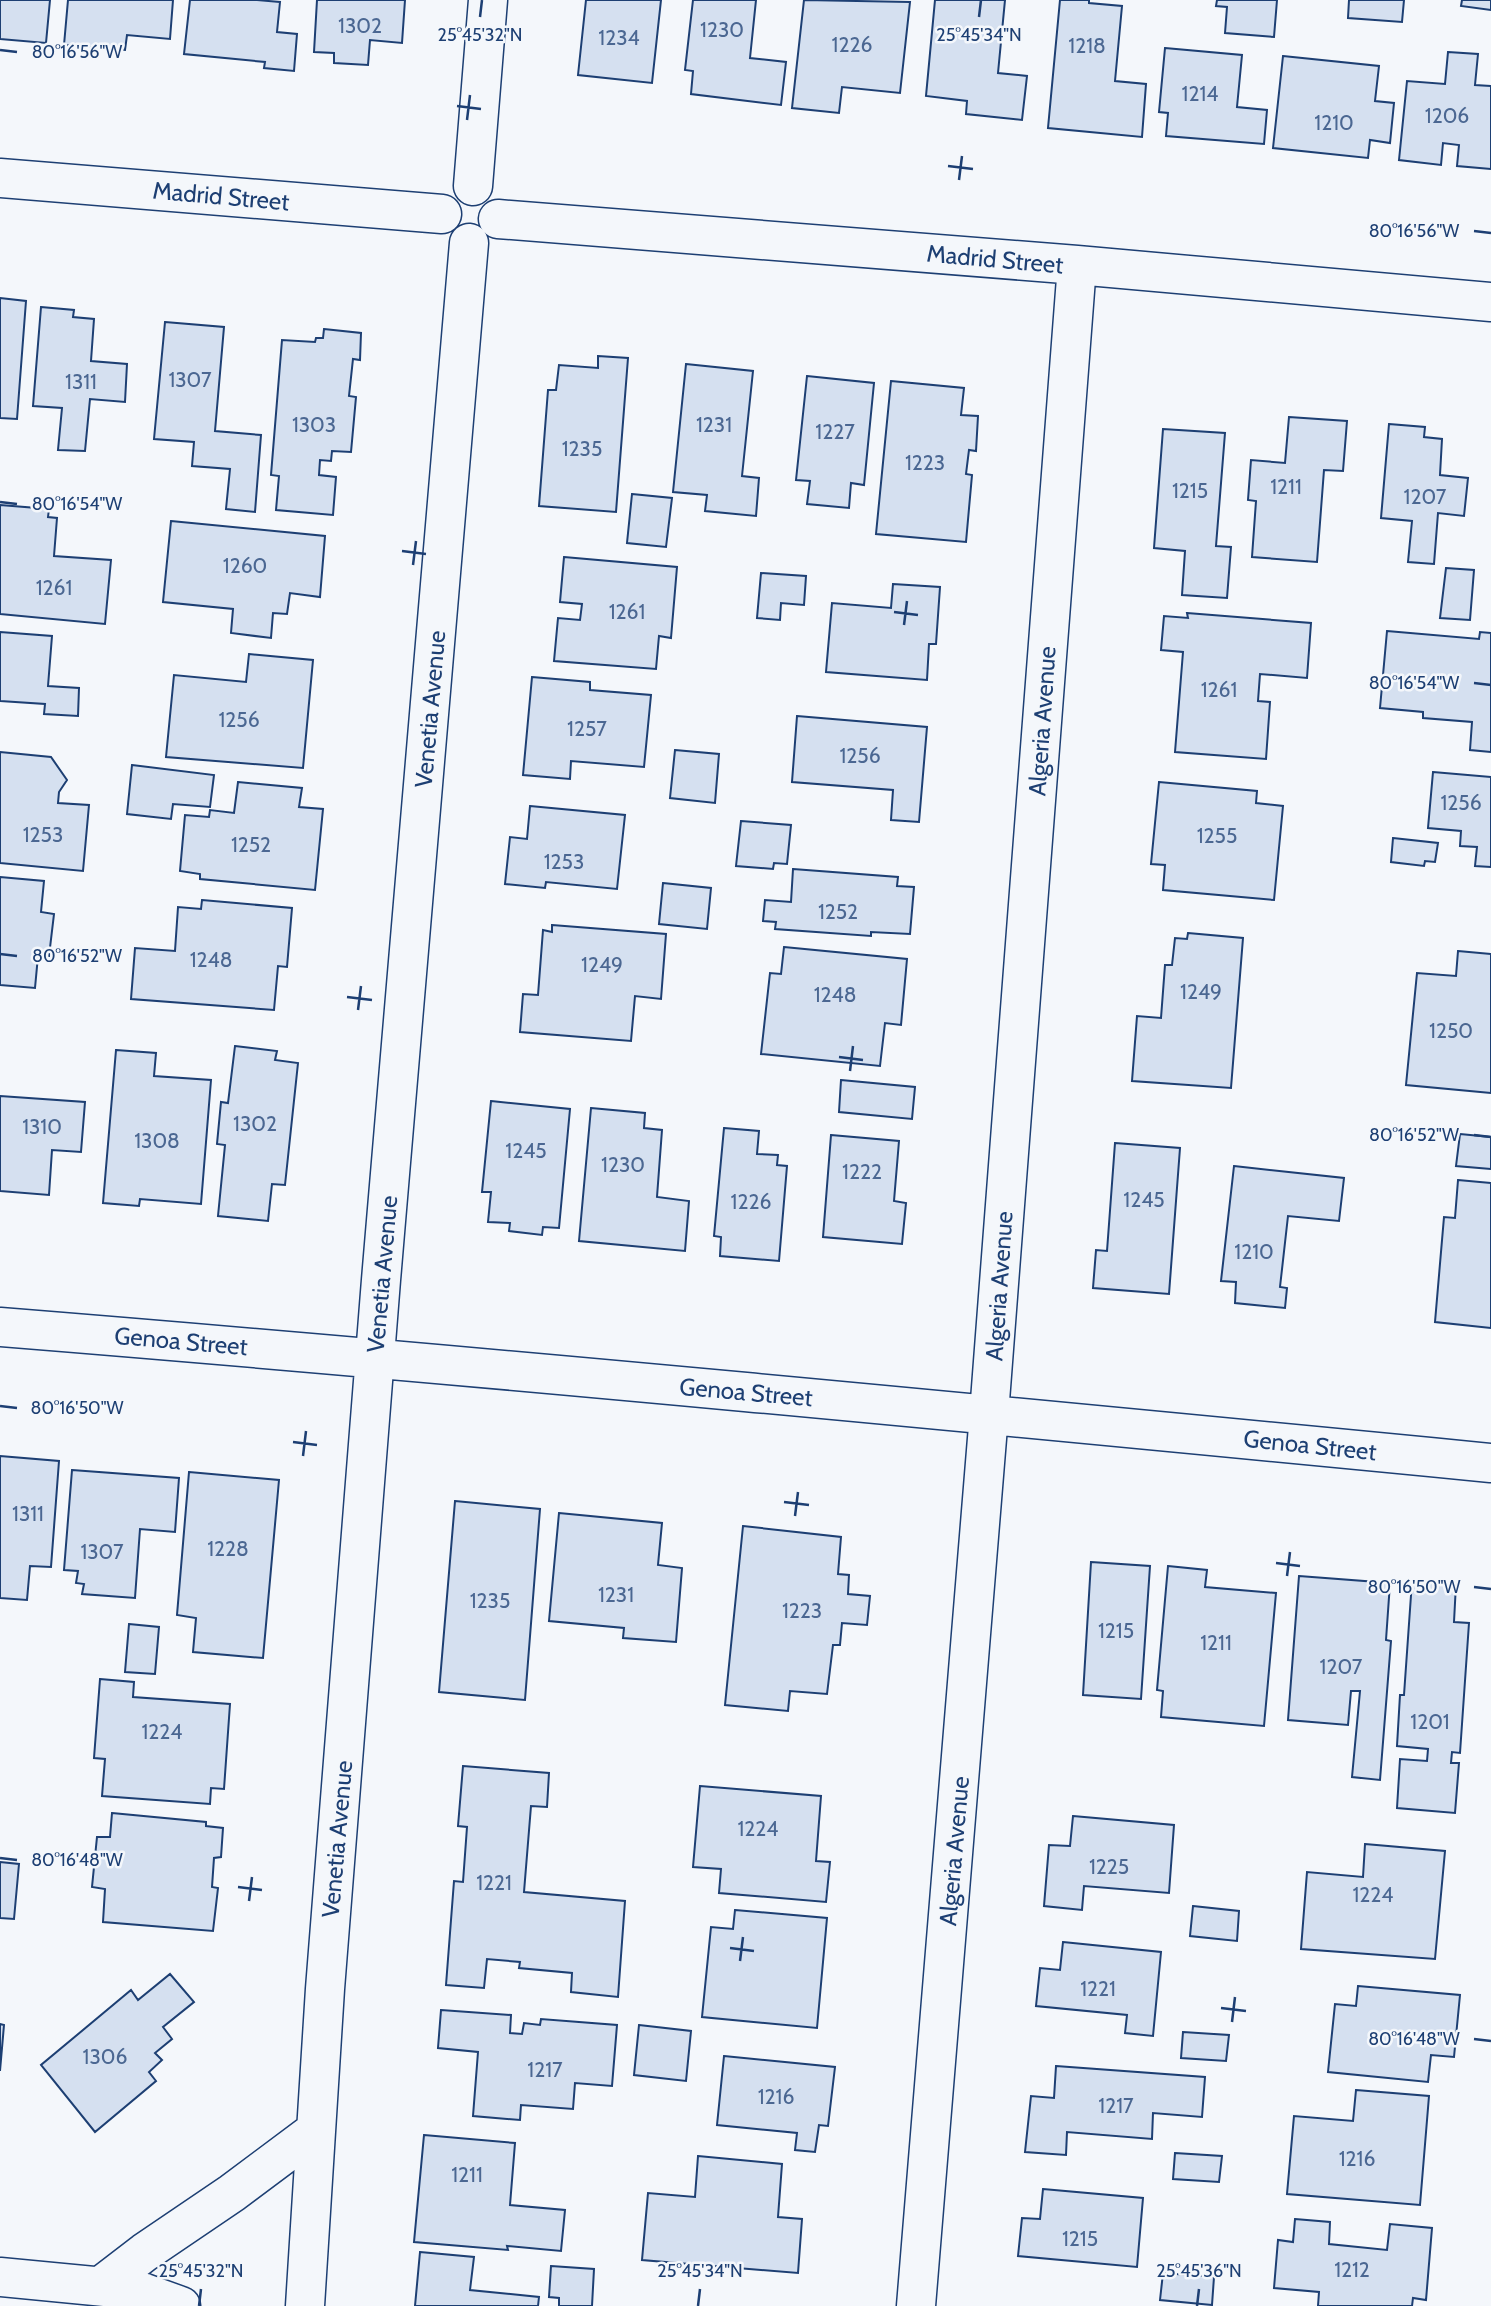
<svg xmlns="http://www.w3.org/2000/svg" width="1491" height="2306" font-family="Cabin,sans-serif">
<rect width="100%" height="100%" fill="#f4f7fb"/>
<!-- building -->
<path fill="#d5e0f0" stroke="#1d3f73" stroke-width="2" d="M0,0H50L46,43L0,39Z
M68,0H173L170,39L127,35L125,50L64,45Z
M190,0H257L280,2L277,32L297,34L294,71L264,68L265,62L184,54Z
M317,0H405L402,43L370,40L368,65L334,63V53L314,52Z
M586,0H661L652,83L578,75Z
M693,0H756L750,58L786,62L781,105L691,94L693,71L685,70Z
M804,0L910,2L900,93L842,87L839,113L792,108Z
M935,0H1005L998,73L1027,76L1022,120L966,114L967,101L926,96Z
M1060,0H1089V3L1122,6L1115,81L1146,84L1142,137L1048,128Z
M1217,0H1277L1274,37L1225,33L1227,7L1216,6Z
M1349,0H1404L1402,22L1348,18Z
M1462,0H1491V10L1461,6Z
M1165,48L1242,55L1237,107L1267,110L1264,144L1166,136L1168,113L1159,112Z
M1448,52L1478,54L1475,85L1491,86V169L1457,166L1459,145L1443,143L1441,165L1399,160L1407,81L1445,84Z
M1283,56L1379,66L1375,101L1394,103L1390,143L1370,140L1368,158L1273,148Z
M0,298L26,301L17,419L0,418Z
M41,307L74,310L73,317L94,319L91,361L127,364L125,402L90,399L85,451L58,450L62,408L33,406Z
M165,322L224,327L215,431L261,435L255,512L226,509L230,469L192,466L194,442L154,439Z
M324,329L361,333L360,360L353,359L349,396L356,397L351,452L332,451L331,461L320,460L319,475L336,477L333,515L276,510L279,476L271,475L282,340L315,342L316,338H323Z
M598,356L628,358L616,512L539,506L548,390H556L559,365L598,368Z
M686,364L753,371L742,476L759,478L756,516L705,511L707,495L673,492Z
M807,376L874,383L864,485L851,483L849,508L807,504L810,481L796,480Z
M891,381L964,388L961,415L978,416L976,451L969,450L966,474L972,475L966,542L876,534Z
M1289,417L1347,421L1343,471L1324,470L1317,562L1252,557L1256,501L1248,500L1251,460L1285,463Z
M1389,424L1425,427L1424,437L1442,439L1440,475L1468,478L1464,516L1438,513L1434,564L1408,562L1412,521L1381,518Z
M1163,429L1225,433L1216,546L1231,547L1227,598L1182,595L1185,551L1154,548Z
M632,494L672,498L666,547L627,543Z
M0,505L49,509L48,517L57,518L54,556L111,560L105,624L0,614Z
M171,521L325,536L320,597L290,593L287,614L273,613L271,638L231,633L233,609L163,602Z
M564,557L677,567L671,638L659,636L656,669L554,661L558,618L580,620L582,604L560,602Z
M1446,568L1474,570L1470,620L1440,618Z
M761,573L806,576L804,605L781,603L780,620L757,618Z
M893,584L940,587L936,644H929L927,680L826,672L832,603L891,608Z
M1187,613L1311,623L1307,678L1260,674L1258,701L1270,702L1266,759L1175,752L1183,652L1161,650L1164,616L1188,618Z
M1387,631L1479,639L1480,632L1491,633V752L1470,750L1472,722L1423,718V712L1380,708Z
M0,632L52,636L48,686L79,688L78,716L44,714L45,704L0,701Z
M249,654L313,660L303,768L166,757L174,675L246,682Z
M532,677L590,682V690L651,695L644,767L571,761L570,779L523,775Z
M797,716L927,727L919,822L891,820L893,790L792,782Z
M675,750L719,754L715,803L670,798Z
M0,752L51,757L67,780L59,792L58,803L89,805L83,871L0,863Z
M132,765L214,775L210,807L173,804L171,819L127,814Z
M1433,772L1491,777V867L1475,866L1477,847L1460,846L1461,831L1428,828Z
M238,782L302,788L299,807L323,809L315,890L200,879V874L180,871L185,815L209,817L210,810L234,813Z
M1159,782L1257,791L1256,803L1283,806L1274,900L1163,890L1165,865L1151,864Z
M530,806L625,815L617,889L546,882L545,888L505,884L510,837L527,839Z
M741,821L791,825L787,864L774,863L773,869L736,866Z
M1393,838L1438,843L1435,862L1425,861L1424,866L1391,862Z
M793,869L898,877L897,886L914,887L910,934L871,932V936L775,929L776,922L763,921L765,900L791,902Z
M0,877L44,881L41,912L54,914L49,956H38L35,988L0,985Z
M663,883L711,888L707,929L659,924Z
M202,900L292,908L287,967L278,966L274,1010L131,999L135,948L175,951L178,907L201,909Z
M552,925L666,934L661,999L635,996L631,1041L520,1032L523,994L538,995L543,930L552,932Z
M1188,933L1243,938L1231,1088L1132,1081L1137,1016L1161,1018L1165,965H1172L1175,938L1187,939Z
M784,947L907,959L901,1025L885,1023L880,1066L761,1054L770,973L781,974Z
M1458,951L1491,954V1093L1406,1085L1417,973L1456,976Z
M235,1046L277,1051L275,1060L298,1063L285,1185L272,1184L268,1221L218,1216L225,1145L217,1144L221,1102L228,1103Z
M116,1050L156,1053L154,1076L211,1080L201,1204L140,1199L139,1206L103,1203Z
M841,1080L915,1087L912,1119L839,1112Z
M0,1096L85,1102L81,1152L52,1150L49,1195L0,1191Z
M491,1101L570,1109L559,1228L543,1227L542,1235L509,1231L510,1223L488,1222L491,1192H482Z
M591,1108L645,1113L644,1128L662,1130L657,1197L689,1201L685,1251L579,1241Z
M724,1128L759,1131L757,1154L778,1155L777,1165L787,1166L779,1261L720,1256L721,1237L714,1236Z
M1460,1134L1491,1137V1169L1456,1166Z
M831,1135L899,1141L894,1201L906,1203L902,1244L823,1237Z
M1115,1143L1180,1148L1169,1294L1093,1288L1096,1250L1107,1251Z
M1234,1166L1344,1178L1339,1221L1288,1216L1280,1287L1287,1288L1285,1308L1235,1303L1236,1282L1221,1281Z
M1458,1180L1491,1183V1328L1435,1322L1444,1217L1455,1218Z
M0,1456L59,1461L51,1567L30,1566L27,1600L0,1598Z
M72,1470L179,1478L175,1532L140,1529L135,1598L82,1594L84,1584L76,1583L78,1571L64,1570Z
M189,1472L279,1480L263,1658L193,1652L196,1618L177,1615Z
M455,1501L540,1509L525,1700L439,1692Z
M559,1513L662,1523L658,1565L682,1568L676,1642L623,1638L624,1628L549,1621Z
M743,1526L841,1537L838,1574L849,1575L848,1594L870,1596L867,1625L842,1623L840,1645H833L827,1694L790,1691L788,1711L725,1705Z
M1091,1562L1150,1566L1141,1699L1083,1695Z
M1168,1566L1207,1570L1205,1587L1276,1593L1264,1726L1161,1717L1163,1691L1157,1690Z
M1299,1576L1390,1583L1386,1640L1391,1641L1380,1780L1352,1777L1360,1691H1351L1348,1725L1288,1720Z
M1412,1581L1456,1584L1454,1622L1469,1623L1460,1753L1452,1752L1451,1763H1459L1455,1813L1397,1808L1400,1759L1427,1761L1428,1749L1397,1746L1400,1695H1404Z
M129,1624L159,1627L155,1674L125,1672Z
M100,1679L134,1682L133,1697L230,1704L224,1789L211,1788L210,1804L102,1796L105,1759L94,1758Z
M463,1766L549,1773L547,1807L531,1806L524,1892L625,1901L618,1997L571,1992L572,1973L519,1968L520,1962L487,1959L484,1988L446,1985L454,1881L463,1882L467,1827L458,1826Z
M700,1786L821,1796L816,1861L830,1862L826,1902L719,1893L721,1869L693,1867Z
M112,1813L206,1822V1826L223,1828L221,1857L214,1858L212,1887L218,1888L213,1931L103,1922L105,1889L92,1887L97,1837H110Z
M1073,1816L1174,1825L1169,1893L1084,1886L1082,1910L1044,1906L1049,1845L1070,1846Z
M1365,1844L1445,1851L1435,1959L1301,1949L1307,1872L1363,1877Z
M0,1862L19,1864L14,1919L0,1918Z
M1193,1906L1239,1911L1237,1941L1190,1936Z
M735,1910L827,1918L817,2028L702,2017L711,1927L733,1929Z
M1063,1942L1161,1952L1153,2036L1125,2033L1127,2015L1036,2006L1040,1968L1060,1970Z
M170,1974L194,2002L163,2027L172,2039L155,2053L162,2060L149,2072L156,2081L95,2132L41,2065L131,1990L138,2000Z
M1358,1986L1460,1995L1454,2057L1431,2055L1428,2082L1328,2072L1335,2004L1356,2006Z
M441,2010L511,2015L510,2033L522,2034L524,2023L540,2025L541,2019L617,2025L612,2086L575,2083L573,2109L521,2105L520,2120L473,2116L478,2052L438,2048Z
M0,2024L4,2025L0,2071Z
M639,2025L691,2031L686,2081L634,2075Z
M1183,2032L1229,2035L1226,2061L1181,2058Z
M724,2056L835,2067L828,2126L819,2125L815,2152L795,2150L797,2133L717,2125Z
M1056,2066L1205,2077L1202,2117L1153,2113L1152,2139L1067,2132L1066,2155L1025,2152L1031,2096L1054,2098Z
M1356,2090L1429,2096L1420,2205L1287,2194L1294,2116L1353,2121Z
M424,2135L515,2143L510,2205L565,2210L561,2251L507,2246L508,2250L414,2242Z
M1175,2153L1222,2156L1219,2182L1173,2179Z
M698,2156L782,2164L778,2217L802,2219L798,2273L642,2260L648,2193L695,2197Z
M1043,2189L1143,2198L1137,2267L1018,2256L1022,2218L1040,2219Z
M1295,2219L1330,2222L1329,2244L1387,2250L1390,2224L1432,2228L1426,2300L1413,2298L1412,2306H1318L1319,2292L1274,2288L1278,2240L1293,2242Z
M420,2252L474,2257L470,2290L539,2297L538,2306H415Z
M551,2266L594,2269L592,2306H559V2298L549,2297Z
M1163,2273L1214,2277L1212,2305L1160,2300Z"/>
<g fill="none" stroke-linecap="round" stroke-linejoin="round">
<!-- minor casing -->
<g stroke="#1d3f73" stroke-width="41">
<path id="minor" d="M0,178L442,214
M473,186L488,0
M498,219L1077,265L1491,302
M0,1327C497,1367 994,1415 1491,1463
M0,2277L125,2289L145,2293L181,2306
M102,2285L145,2252L232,2193L315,2131
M305,2306L325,1989L381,1280L469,243
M916,2306L989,1414L1077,265"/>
</g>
<!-- minor -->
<use href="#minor" stroke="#f4f7fb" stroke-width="38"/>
</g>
<!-- ticks -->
<path fill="none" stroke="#1d3f73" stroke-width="2.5" d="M480,17L482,0M979,17L981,0M0,50L17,52M457,106L481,109M467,120L470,95M948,166L973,169M959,180L962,156M1474,231L1491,233M0,502L17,504M402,551L426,554M413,565L416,541M894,612L918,615M904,625L907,601M1474,683L1491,685M0,954L17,956M347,997L372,1000M358,1010L361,986M839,1057L863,1060M850,1071L853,1046M1474,1135L1491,1137M0,1406L17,1408M293,1442L317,1445M303,1456L306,1431M784,1502L809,1505M795,1516L798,1492M1276,1563L1300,1566M1287,1576L1290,1552M1474,1587L1491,1589M0,1858L17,1860M238,1887L262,1890M249,1901L252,1877M730,1948L754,1951M740,1961L743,1937M1221,2008L1246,2011M1232,2022L1235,1997M1474,2039L1491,2041M199,2306L201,2289M698,2306L700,2289M1197,2306L1199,2289"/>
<g text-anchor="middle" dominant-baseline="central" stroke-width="5" stroke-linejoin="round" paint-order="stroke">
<!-- number labels -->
<g font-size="21" fill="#4b6792">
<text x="360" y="25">1302</text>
<text x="722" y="29">1230</text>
<text x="619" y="37">1234</text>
<text x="852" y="44">1226</text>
<text x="1087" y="45">1218</text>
<text x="1200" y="93">1214</text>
<text x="1447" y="115">1206</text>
<text x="1334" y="122">1210</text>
<text x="190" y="379">1307</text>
<text x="81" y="381">1311</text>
<text x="314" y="424">1303</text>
<text x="714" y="424">1231</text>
<text x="835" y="431">1227</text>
<text x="582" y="448">1235</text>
<text x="925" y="462">1223</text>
<text x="1286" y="486">1211</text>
<text x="1190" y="490">1215</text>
<text x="1425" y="496">1207</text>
<text x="245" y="565">1260</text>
<text x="54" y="587">1261</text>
<text x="627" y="611">1261</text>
<text x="1219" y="689">1261</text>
<text x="239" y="719">1256</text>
<text x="587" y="728">1257</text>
<text x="860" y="755">1256</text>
<text x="1461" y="802">1256</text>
<text x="43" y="834">1253</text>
<text x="1217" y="835">1255</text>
<text x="251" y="844">1252</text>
<text x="564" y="861">1253</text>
<text x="838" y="911">1252</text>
<text x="211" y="959">1248</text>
<text x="602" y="964">1249</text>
<text x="1201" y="991">1249</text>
<text x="835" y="994">1248</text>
<text x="1451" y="1030">1250</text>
<text x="255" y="1123">1302</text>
<text x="42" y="1126">1310</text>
<text x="157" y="1140">1308</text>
<text x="526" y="1150">1245</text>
<text x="623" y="1164">1230</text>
<text x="862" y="1171">1222</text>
<text x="1144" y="1199">1245</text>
<text x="751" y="1201">1226</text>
<text x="1254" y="1251">1210</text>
<text x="28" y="1513">1311</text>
<text x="228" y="1548">1228</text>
<text x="102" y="1551">1307</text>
<text x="616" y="1594">1231</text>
<text x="490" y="1600">1235</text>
<text x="802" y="1610">1223</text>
<text x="1116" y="1630">1215</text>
<text x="1216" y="1642">1211</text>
<text x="1341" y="1666">1207</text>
<text x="1430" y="1721">1201</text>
<text x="162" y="1731">1224</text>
<text x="758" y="1828">1224</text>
<text x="1109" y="1866">1225</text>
<text x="494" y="1882">1221</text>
<text x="1373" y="1894">1224</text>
<text x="1098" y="1988">1221</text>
<text x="105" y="2056">1306</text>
<text x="545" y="2069">1217</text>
<text x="776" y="2096">1216</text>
<text x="1116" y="2105">1217</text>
<text x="1357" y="2158">1216</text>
<text x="467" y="2174">1211</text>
<text x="1080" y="2238">1215</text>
<text x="1352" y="2269">1212</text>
</g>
<!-- street labels -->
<g font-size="24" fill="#1d3f73" stroke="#f4f7fb">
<text transform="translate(221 196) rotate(5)">Madrid Street</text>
<text transform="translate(995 259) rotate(5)">Madrid Street</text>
<text transform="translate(430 709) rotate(-85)">Venetia Avenue</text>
<text transform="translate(1042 721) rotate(-86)">Algeria Avenue</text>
<text transform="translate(382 1274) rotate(-85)">Venetia Avenue</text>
<text transform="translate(999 1286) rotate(-86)">Algeria Avenue</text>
<text transform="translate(181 1341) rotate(5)">Genoa Street</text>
<text transform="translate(746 1392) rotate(5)">Genoa Street</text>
<text transform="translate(1310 1445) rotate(6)">Genoa Street</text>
<text transform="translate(337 1839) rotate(-85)">Venetia Avenue</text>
<text transform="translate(954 1851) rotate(-85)">Algeria Avenue</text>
</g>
</g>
<g font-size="18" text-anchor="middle" fill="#1d3f73" stroke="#f4f7fb" stroke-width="5" stroke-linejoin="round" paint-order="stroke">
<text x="480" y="41">25°45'32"N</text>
<text x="979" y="41">25°45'34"N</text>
<text x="77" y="58">80°16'56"W</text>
<text x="1414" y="237">80°16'56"W</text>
<text x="77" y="510">80°16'54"W</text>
<text x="1414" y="689">80°16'54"W</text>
<text x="77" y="962">80°16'52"W</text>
<text x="1414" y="1141">80°16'52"W</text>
<text x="77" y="1414">80°16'50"W</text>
<text x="1414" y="1593">80°16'50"W</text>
<text x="77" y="1866">80°16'48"W</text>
<text x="1414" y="2045">80°16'48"W</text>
<text x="201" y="2277">25°45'32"N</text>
<text x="700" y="2277">25°45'34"N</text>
<text x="1199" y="2277">25°45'36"N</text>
</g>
</svg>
